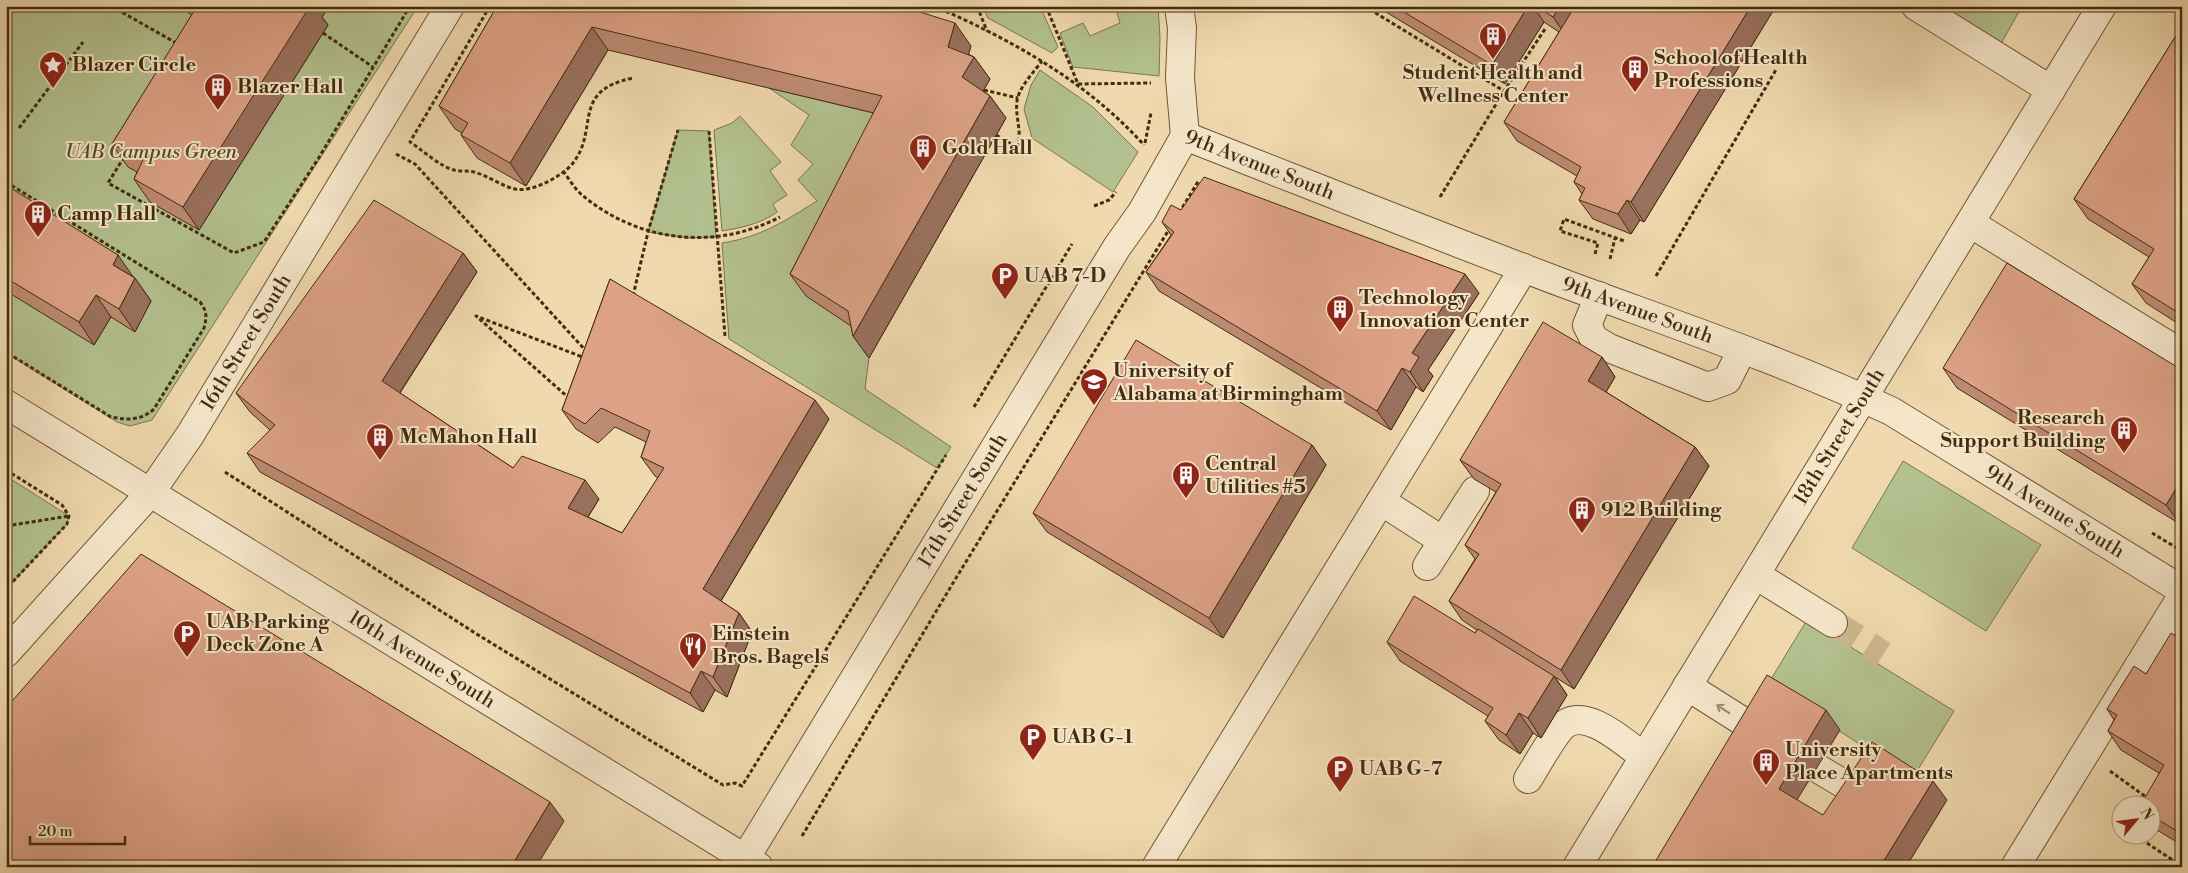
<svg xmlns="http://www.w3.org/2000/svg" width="2188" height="873" font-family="'Libre Bodoni',serif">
<rect width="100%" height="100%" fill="#f0d9ae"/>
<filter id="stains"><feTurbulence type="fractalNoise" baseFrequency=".004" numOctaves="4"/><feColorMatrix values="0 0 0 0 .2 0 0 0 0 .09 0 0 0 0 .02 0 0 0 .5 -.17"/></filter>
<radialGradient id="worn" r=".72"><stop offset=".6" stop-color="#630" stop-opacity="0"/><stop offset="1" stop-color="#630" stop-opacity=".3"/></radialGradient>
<!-- green -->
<path fill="#b3c08f" stroke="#7a764e" d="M6,6H418L152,420L130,426L117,422L6,353Z
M982,6H1040L1058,47L1052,53L988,18Z
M1126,6H1158L1160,38L1159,76L1073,67L1060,33L1083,23L1090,36L1120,23L1116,9Z
M1935,6H2022L1998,49Z
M1040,70L1093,107L1138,152L1113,192L1032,138L1024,109L1031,85Z
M769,88L898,119L864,334L869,358L865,389L951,447L937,468L729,339L722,243C761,237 785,221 817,201L798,180L813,164L791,145L809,115Z
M740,116L781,162L770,171L787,195L773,204L777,212C761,224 740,228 722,231L714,130L732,123Z
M678,130L709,131L716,237L688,238L648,232Z
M1903,461L2041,545L1986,631L1852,548Z
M6,476L69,516L67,524L6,589Z
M1807,620L1954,711L1917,771L1885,761L1768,684Z"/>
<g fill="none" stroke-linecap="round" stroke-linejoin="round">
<!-- minor-tunnel -->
<path stroke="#cdb78e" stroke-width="28" stroke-dasharray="28 14" stroke-linecap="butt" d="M1833,623L1883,655"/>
<!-- minor casing -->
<g stroke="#6e5836" stroke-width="30">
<g id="minor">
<path d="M1179,6L1182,28L1180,78L1185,136"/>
<path d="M1916,6L2051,90"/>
<path id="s1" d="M1185,136C1313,186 1440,237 1568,285C1676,325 1786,362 1891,411L2182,590"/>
<path d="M1970,223L2182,354"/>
<path d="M1599,296L1587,325L1594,339L1609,348L1708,387L1727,380L1742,350"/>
<path id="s2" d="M6,404L759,867"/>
<path d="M1381,501L1443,541"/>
<path d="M1427,566L1475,491"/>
<path d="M1756,575L1833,623"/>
<path id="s3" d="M6,653L150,493L190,435L450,6"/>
<path d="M1687,686L1758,731"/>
<path d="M1817,768L1862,795"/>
<path d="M1528,779C1538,763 1548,744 1560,729C1581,702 1625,743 1644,757"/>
<path id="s4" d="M740,867L1117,247L1142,212L1185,136"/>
<path d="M1156,867L1524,268"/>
<path id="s5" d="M1577,867L2102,6"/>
<path d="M2015,867L2182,596"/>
</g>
</g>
<!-- path -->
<path stroke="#422d0e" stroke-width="3" stroke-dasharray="4 2.5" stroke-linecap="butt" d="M111,6L178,44
M490,6L410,142C421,149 442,168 454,170C462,172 470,170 477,173C490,177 502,186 515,189C531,193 563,176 573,163C600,128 570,91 633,78
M934,6C1012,40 1086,81 1144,145
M977,6L987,31
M1046,6L1078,84L1151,83
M1364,6L1504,91L1545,29
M323,33L373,67
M984,90L1018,98
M19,128L83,42
M709,131L725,336
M996,135L1018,148C1022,130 1015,117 1017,101C1019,87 1034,72 1042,61
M1145,143L1151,113
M396,154L415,164L587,352
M124,157L108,183L234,253L264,242L318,159L410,6
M563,171C569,179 575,189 582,195C638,242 715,251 780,217
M6,182L200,302C207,311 207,317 204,328L154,409C141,421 127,420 111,417L6,352
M1440,197L1504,91
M1094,206L1109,200L1116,192
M1179,213L1199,180
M1595,254L1598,243L1560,231L1564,219L1624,241
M1610,259L1615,238
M1656,276L1777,68
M633,296L648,232L678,130
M570,399L476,316L585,358
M974,407L1072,244
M6,470L62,505L69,516L67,524L6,589
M225,472L475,633L723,785L735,783L742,786L946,455
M6,526L69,516
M2152,533L2182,551
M2110,771L2146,797
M802,836L953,583L1168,231
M2136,836L2182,866"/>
<!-- minor -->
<use href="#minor" stroke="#f5e6ca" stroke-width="28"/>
</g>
<!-- wall -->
<path fill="#bd8a73" stroke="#422d0e" d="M178,6H329L322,17L328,25L199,230L150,202L134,179L137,172L128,167L112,144L192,15Z
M497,6L971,46L968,54L974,57L990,79L983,91L990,96L1006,118L869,358L853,336L851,326L806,296L790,274L874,113L608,50L526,186L477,158L461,135L462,133L455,129L439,106Z
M1376,6H1776L1644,222L1640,220L1631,234L1593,219L1579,200L1582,194L1574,182L1577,176L1517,141L1504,122L1559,32L1544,22L1505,84Z
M2182,26V326L2146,303L2132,284L2149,257L2088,219L2074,199Z
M6,185L134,277L151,301L135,332L111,317L94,345L6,291Z
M1181,210L1479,293L1428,370L1433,376L1423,392L1416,387L1391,430L1159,291L1146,272L1171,235L1162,222Z
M463,253L477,272L400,393L513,468L599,499L588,517L622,533L658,478L655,476L641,457L646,442L615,427L598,443L576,429L562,410L610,279L829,419L721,601L739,613L752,632L727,697L715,690L703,712L260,472L247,453L270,430L250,412L236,393Z
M1602,357L1615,377L1606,392L1695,447L1709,466L1574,689L1555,677L1567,695L1541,738L1533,733L1520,754L1499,740L1485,721L1488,716L1400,661L1387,642L1475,633L1477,630L1462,620L1449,601L1475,559L1465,545L1496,492L1474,479L1460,460Z
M1943,368L2182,370V521L2180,524L1957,388Z
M1312,445L1326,465L1223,638L1047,532L1033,513Z
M2182,640V845L2152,827L2150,825V806L2159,773L2121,750L2108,731L2114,720L2107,709Z"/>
<!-- shaded-wall -->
<path fill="#9a715e" stroke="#422d0e" d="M308,6H329L322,17L328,25L199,230L183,207Z
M1528,6H1533L1544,22L1505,84L1492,65Z
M1560,6H1586L1567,37L1553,17Z
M1751,6H1776L1644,222L1631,202Z
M955,23L971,46L964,70L948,47Z
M592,27L608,50L526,186L510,163Z
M974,57L990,79L978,100L962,77Z
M990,96L1006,118L869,358L853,336Z
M1627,200L1640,220L1631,234L1618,214Z
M463,253L477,272L395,400L382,381Z
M118,255L134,278L113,265Z
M1465,274L1479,293L1428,370L1433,376L1423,392L1410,372L1412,353Z
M135,278L151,301L135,332L119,309Z
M96,295L111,317L94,345L79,322Z
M1602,357L1615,377L1601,400L1588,381Z
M1402,368L1416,387L1391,430L1377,411Z
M815,400L829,419L716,609L703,589Z
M1312,445L1326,465L1223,638L1209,618Z
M1695,447L1709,466L1574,689L1561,670Z
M2182,479V521L2180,524L2166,505Z
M585,480L599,499L581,528L568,508Z
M739,613L752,632L727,697L713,677Z
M701,671L715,690L703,712L690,693Z
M1554,676L1567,695L1541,738L1528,718Z
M1826,710L1840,730L1792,808L1779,789Z
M1519,713L1533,733L1520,754L1506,735Z
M1933,781L1947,800L1906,867H1880Z
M550,802L564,821L536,867H511Z"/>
<!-- building -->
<path fill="#dca186" stroke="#422d0e" d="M197,6H310L183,207L134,179L143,160L112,144Z
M497,6H901L955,23L948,47L974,57L962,77L990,96L853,336L848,311L790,274L882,96L592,27L510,163L461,135L468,123L439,106Z
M1394,6H1528L1492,65Z
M1536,6H1560L1553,17Z
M1575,6H1751L1631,202L1627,200L1618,214L1579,200L1585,188L1574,182L1581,167L1504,122Z
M2182,26V315L2132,284L2154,249L2074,199Z
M1204,177L1465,274L1412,353L1419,357L1410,372L1402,368L1377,411L1146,272L1174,232L1162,222L1171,205L1181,210Z
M6,185L118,255L113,265L135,278L119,309L96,295L79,322L6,278Z
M374,200L463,253L382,381L513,468L522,456L585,480L568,508L622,533L664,468L641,457L650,431L601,408L585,424L562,410L610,279L815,400L703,589L739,613L713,677L701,671L690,693L247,453L275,425L236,393Z
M2007,263L2182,370V479L2166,505L1943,368Z
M1543,322L1602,357L1588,381L1695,447L1561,670L1449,601L1479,554L1465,545L1501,484L1460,460Z
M1136,340L1312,445L1209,618L1033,513Z
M141,554L550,802L511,867H6V708Z
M1414,596L1475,633L1478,629L1554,676L1528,718L1519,713L1506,735L1485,721L1493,708L1387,642Z
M2171,633L2182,640V834L2150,815V806H2140L2164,765L2108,731L2117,715L2107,709L2134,666L2146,674Z
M1767,675L1826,710L1779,789L1823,815L1872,742L1933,781L1880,867H1652Z"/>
<!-- one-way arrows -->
<defs><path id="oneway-shaft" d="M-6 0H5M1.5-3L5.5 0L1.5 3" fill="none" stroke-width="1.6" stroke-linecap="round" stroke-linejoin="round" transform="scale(1.25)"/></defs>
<use stroke="#9c8a6c" href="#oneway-shaft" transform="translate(1723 709) rotate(-147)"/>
<!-- icons -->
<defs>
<g id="building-pin" transform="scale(1.4375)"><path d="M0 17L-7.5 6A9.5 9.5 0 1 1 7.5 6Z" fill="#8f2418" stroke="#f5e6ca"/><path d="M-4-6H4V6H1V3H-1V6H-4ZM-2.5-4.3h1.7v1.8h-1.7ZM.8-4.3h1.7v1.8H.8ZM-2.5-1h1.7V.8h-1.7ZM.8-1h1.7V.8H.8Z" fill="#fff"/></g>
<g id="sight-pin" transform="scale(1.4375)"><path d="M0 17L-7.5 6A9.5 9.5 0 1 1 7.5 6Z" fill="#8f2418" stroke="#f5e6ca"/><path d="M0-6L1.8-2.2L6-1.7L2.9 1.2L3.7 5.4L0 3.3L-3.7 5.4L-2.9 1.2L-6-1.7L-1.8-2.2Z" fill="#fff"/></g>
<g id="parking-pin" transform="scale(1.4375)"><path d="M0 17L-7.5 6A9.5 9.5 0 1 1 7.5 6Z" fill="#8f2418" stroke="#f5e6ca"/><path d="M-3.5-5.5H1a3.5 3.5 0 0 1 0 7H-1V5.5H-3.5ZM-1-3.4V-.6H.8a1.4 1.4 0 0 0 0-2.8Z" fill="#fff"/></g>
<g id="university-pin" transform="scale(1.4375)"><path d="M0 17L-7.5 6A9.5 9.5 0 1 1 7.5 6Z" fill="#8f2418" stroke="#f5e6ca"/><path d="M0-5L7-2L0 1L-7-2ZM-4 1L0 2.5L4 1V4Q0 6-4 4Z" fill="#fff"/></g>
<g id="restaurant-pin" transform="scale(1.4375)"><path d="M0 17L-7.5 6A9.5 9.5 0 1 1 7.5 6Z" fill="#8f2418" stroke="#f5e6ca"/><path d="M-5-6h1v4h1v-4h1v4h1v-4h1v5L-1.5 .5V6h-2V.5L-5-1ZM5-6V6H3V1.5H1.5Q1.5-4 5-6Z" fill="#fff"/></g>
</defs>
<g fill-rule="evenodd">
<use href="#building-pin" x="1493" y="36"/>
<use href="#sight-pin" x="53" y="65"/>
<use href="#building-pin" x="1635" y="69"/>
<use href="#building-pin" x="218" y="87"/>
<use href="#building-pin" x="923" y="148"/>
<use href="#building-pin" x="38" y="214"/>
<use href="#parking-pin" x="1005" y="276"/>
<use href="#building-pin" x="1340" y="309"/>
<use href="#university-pin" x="1094" y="382"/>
<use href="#building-pin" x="2124" y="430"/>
<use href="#building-pin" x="380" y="437"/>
<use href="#building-pin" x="1186" y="475"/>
<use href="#building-pin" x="1582" y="510"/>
<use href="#parking-pin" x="187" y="634"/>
<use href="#restaurant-pin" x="693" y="646"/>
<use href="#parking-pin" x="1033" y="737"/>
<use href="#building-pin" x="1766" y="762"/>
<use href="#parking-pin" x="1340" y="769"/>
</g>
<g text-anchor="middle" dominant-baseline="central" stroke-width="4" stroke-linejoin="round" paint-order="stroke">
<!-- poi labels -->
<g font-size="20" font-weight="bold" fill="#422d0e" stroke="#f5e6ca" text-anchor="start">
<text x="1654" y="58">School of Health<tspan x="1654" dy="23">Professions</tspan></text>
<text x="72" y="65">Blazer Circle</text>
<text x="1493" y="73" text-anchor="middle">Student Health and<tspan x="1493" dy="23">Wellness Center</tspan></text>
<text x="237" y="87">Blazer Hall</text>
<text x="942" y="148">Gold Hall</text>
<text x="57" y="214">Camp Hall</text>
<text x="1024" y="276">UAB 7-D</text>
<text x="1359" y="298">Technology<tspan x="1359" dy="23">Innovation Center</tspan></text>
<text x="1113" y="371">University of<tspan x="1113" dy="23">Alabama at Birmingham</tspan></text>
<text x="2105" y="418" text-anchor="end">Research<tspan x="2105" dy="23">Support Building</tspan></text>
<text x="399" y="437">McMahon Hall</text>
<text x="1205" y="464">Central<tspan x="1205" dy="23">Utilities #5</tspan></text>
<text x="1601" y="510">912 Building</text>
<text x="206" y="622">UAB Parking<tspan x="206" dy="23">Deck Zone A</tspan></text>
<text x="712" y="634">Einstein<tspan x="712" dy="23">Bros. Bagels</tspan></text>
<text x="1052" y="737">UAB G-1</text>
<text x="1785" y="750">University<tspan x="1785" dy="23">Place Apartments</tspan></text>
<text x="1359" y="769">UAB G-7</text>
</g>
<!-- park labels -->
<g font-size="20" font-style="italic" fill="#594a28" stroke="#f5e6ca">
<text x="151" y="152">UAB Campus Green</text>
</g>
<!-- street labels -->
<g font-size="20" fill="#422d0e" stroke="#f5e6ca">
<text stroke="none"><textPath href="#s1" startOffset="80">9th Avenue South</textPath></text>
<text stroke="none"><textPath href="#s1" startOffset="485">9th Avenue South</textPath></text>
<text stroke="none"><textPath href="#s3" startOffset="394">16th Street South</textPath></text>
<text stroke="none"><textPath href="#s5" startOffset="504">18th Street South</textPath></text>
<text stroke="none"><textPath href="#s4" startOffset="429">17th Street South</textPath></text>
<text stroke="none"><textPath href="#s1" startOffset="950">9th Avenue South</textPath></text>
<text stroke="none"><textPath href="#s2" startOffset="488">10th Avenue South</textPath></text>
</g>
</g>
<!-- margin -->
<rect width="2188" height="873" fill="none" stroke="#f0d9ae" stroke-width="25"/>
<rect x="8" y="8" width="2173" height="858" fill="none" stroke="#422d0e" stroke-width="2.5"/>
<rect x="12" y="12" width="2163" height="848" fill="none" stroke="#422d0e"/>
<!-- north arrow -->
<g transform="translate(2136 820) rotate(61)"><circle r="24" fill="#f5e6ca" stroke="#ad9c7f"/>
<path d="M0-4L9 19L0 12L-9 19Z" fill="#8f2418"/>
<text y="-8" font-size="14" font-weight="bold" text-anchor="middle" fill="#422d0e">N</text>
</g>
<!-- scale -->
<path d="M30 836v8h95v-8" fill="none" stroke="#422d0e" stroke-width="2.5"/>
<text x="38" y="836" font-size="15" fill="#422d0e" stroke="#f5e6ca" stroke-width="4" paint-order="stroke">20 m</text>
<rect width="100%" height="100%" filter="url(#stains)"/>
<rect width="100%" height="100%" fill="url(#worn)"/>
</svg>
